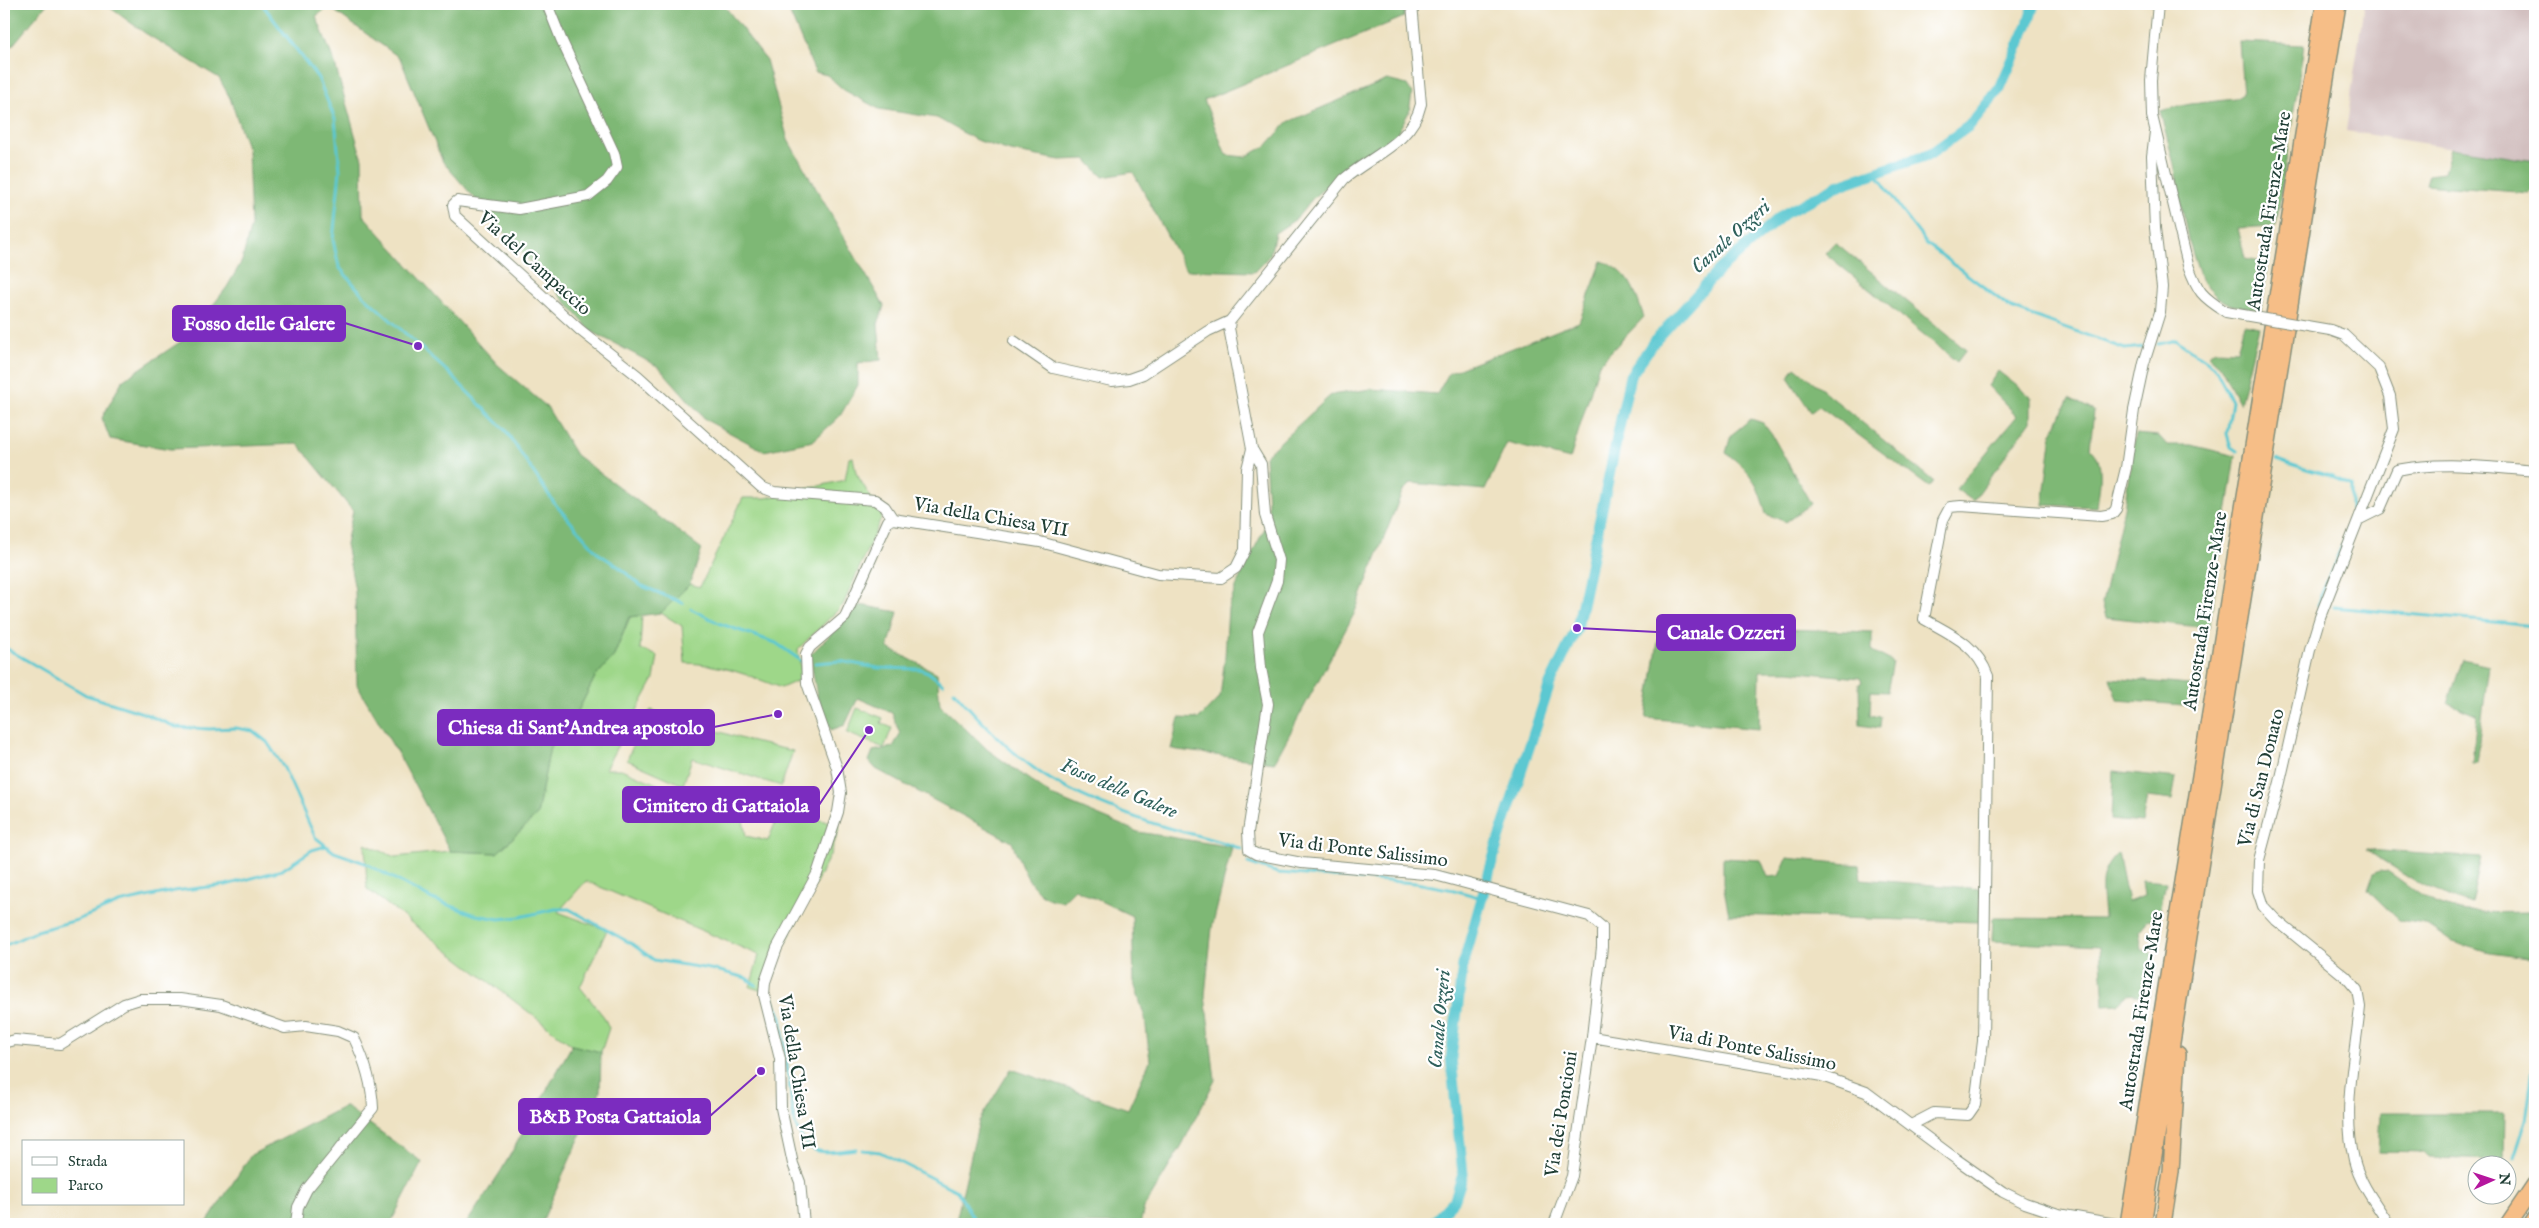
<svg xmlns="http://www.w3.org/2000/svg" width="2539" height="1228" font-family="'IM FELL English',serif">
<rect width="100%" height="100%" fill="#fff"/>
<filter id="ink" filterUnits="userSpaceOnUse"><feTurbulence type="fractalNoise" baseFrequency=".02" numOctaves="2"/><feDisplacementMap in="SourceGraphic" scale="10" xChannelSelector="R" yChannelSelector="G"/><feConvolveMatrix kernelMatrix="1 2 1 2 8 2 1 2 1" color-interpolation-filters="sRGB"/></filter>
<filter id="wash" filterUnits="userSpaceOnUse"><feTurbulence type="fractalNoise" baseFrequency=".0096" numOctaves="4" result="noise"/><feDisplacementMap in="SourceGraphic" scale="20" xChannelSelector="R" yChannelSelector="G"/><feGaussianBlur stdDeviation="1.12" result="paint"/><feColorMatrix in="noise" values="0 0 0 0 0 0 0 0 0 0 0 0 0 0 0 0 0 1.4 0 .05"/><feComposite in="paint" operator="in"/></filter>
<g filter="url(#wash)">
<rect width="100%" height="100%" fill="#eee2c3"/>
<!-- industrial -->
<path fill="#d2bfbf" d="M2364,4H2535V161L2346,131Z"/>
<!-- green -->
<path fill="#9ed789" stroke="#5e8a5e" d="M853,457L856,473L882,516L843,605L798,649L802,679L781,688C749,675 720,664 685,663L682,626L661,613L690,584L700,587L743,498H766L845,480L849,458Z
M642,615L640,649L658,656L654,679L605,769H621L743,820L746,836L768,841L781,808L840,826L831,853L772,970L769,993L750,987L759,955L586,881L558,912L607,930L580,987L604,1017L609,1028L601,1052L572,1045L367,889L365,844L395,857L450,851L497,853L537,815L550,747L574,719L595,677L614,656L630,617Z
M857,708L883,718L881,723L892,728L884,748L847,733Z
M651,710L749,741L793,751L781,786L692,758L683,785L627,760L645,718Z"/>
<!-- forest -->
<path fill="#7eb875" stroke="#4e7a54" d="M4,4H47L7,52H4Z
M105,4H723L766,60L788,140L884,306L878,324L881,360L858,363V385L840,416L813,441L764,451L706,420L659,367L591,331L443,162L400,58L329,7L316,16L334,61L362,159L363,215L498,365L547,407L576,455L702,549L690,584L661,613L629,617L614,656L595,677L574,719L550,747L537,815L497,853L450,851L402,761L357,685L355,590L346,544L353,511L298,444L170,449L110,439L102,418L122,381L189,336L227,287L242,261L251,225L248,150L230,98L219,78L145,33Z
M786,4H1404V17L1204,100L1226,155L1245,157L1266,146L1288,122L1387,80L1407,85L1412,93L1409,112L1395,137L1357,159L1313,198L1296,219L1275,233L1270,255L1254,272L1186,270L1133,172L1103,177L1086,159L1060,160L1010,151L976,140L937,118L879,109L844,90L827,75L815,72Z
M2239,42L2304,45L2276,226L2238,228L2245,259L2267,263L2262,310L2231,305L2217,297L2202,282L2188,239L2174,164L2160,111L2190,104L2235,99L2243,94Z
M2451,148L2535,161V189L2530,193L2425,185L2428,175L2444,173Z
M1835,242L1966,350L1957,362L1825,253Z
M1602,261C1631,272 1634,290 1644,317L1599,364L1570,459L1507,443L1485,490L1411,483L1402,492L1354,614L1274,763L1171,749L1179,718L1199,719L1220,697L1225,657L1228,609L1240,577L1269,520L1265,456L1331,395L1371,389L1437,394L1449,373L1579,322Z
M2244,324L2259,327L2240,404L2220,366L2208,355L2215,350L2237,351Z
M1795,367L1933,481L1929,487L1819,406L1811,412L1788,377Z
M1998,371L2031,397V421L1973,501L1956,489L2017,416L1988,386Z
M2069,398L2094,411L2090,448C2106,461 2099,488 2097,507L2043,505L2052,433Z
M1751,419L1763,423L1772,435L1811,504L1786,522L1766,514C1758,484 1752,472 1726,453L1731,435Z
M2135,434L2159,436L2167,445H2191L2236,456L2209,628L2106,617L2102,603L2124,508Z
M860,605L898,612L888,648L937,673L940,705L988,750L1052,796L1138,832L1232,847L1212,928L1205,995L1215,1080L1182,1145L1144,1208L1140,1224H959L956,1221L979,1121L1011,1069L1128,1109L1150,1061L1145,1018L1134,983L1132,916L1075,889L1063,901C1032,902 1022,866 1012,842L876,769L869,761L873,751L893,747L900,734L892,713L858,698L845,725L831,730L817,696L810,655Z
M1682,619L1753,628L1872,632V651L1893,662L1887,692L1871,691L1870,715L1881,717L1880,728L1860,725L1859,684L1862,682L1860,678L1789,671H1760L1759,729L1646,718L1660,629L1664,623Z
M2463,659L2489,665L2476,763H2472L2477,715L2448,703Z
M2110,678L2200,686L2197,706L2117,700Z
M2113,771L2176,778L2172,800L2147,797L2142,823L2111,820Z
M2366,850L2481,858L2471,904L2425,887Z
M2118,853L2128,902L2144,896L2142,880L2166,882L2158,922L2149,919L2139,931L2142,950L2155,953L2149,997L2129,994L2118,1004L2104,1005L2100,946L1992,941L1993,918L2104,919C2103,891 2095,875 2118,853Z
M1723,858L1761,860L1768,877L1779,876L1787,858L1859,865L1861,879L1981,889L1980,922L1729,915L1723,884Z
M2380,870L2387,871C2401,880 2414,891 2429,900C2456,916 2504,912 2535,912V959L2490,953L2452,942L2425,924L2399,920L2368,890L2374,873Z
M572,1045L601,1052L600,1092L541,1224H466L501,1171Z
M345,1106L422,1162L390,1224H206L251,1155Z
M2380,1113H2504L2503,1160L2428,1158L2423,1153L2378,1152Z"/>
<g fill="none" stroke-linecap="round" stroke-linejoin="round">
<!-- stream -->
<path stroke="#5bc8d1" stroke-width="3" d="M262,4L318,78L335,119L340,170L333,240L339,267L364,296L449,373L505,430L555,504L599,554L619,567L640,585L683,603
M1876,173L1904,214L1927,244L2011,308L2125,349L2143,347
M2158,344L2176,340L2214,366L2232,401L2227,434L2231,447L2237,451
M2277,459C2301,470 2328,472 2351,486V524L2317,605
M2334,607L2535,626
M691,609L721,624L776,643L803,662
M4,647L86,695L143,713L176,727L209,729L236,728L253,731L267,742L284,768L315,837L334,852L365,863L432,899L476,915L499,919L520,917L555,909H569L632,944L654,960L716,970L746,978L756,985
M815,663L840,661L878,668L920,669L928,672L943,684
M954,691C979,720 1008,750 1039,772C1068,793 1131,817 1165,827C1191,834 1217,840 1242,849
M1248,863L1278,873L1416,883L1454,890L1482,898
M4,946L37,931L77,920L119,903L174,891L226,885L282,870L312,850L326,846
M770,994L781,1017L794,1121C807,1158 820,1153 856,1149
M862,1150L880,1152L957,1191L977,1224
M2514,1158L2526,1121L2535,1053"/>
<!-- canal -->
<path stroke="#5bc8d1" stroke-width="11" d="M1425,1224L1435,1221L1455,1199L1463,1174L1451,1058L1463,965L1497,845L1550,684L1577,628L1630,376L1654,342L1719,270L1784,214L1837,186L1930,154L1969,126L2000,88L2028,24L2034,4"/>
</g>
</g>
<g filter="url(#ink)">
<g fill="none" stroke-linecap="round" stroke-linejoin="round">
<!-- minor casing -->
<g stroke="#86907c" stroke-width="12">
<path id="minor" d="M547,4L561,39L614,153L617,167L607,181L588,196L519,209L457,201L453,205L455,216L580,330L638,376L761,487L774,492L875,500L885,507L893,519
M1412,4L1421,104C1412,143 1372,155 1344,179L1230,321L1229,328L1252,449L1261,464L1265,515L1279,560L1277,581L1258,632L1261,668L1268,704L1248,832L1249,850L1256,854L1302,863L1435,875L1589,916L1602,927V947L1592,1037L1822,1076L1866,1092L1956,1159L2003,1192L2025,1203L2058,1214L2116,1224
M2158,4L2151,80L2152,116L2188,265C2198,292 2201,296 2226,312
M2330,330L2344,335L2379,368L2390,396L2394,429L2320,617L2310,650L2280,782L2259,860L2258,891L2263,906L2276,920L2346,977L2357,990L2360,1007C2355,1057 2342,1110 2354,1160C2360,1184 2376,1204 2389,1224
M1014,341L1053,368L1112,381L1129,379L1143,374L1208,331L1230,321
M2360,519L2380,509L2397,470C2443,461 2489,467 2535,471
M4,1043L15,1040L60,1044L124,1004L140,999H180L221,1005L285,1028L306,1026L338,1031L354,1038C365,1061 372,1082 373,1108L307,1189L298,1207L296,1224
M1911,1125L1934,1113L1968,1115L1975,1105L1983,1041L1988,676C1976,644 1952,635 1924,619L1943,520L1950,507L1961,506L2101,516L2112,514L2116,509L2126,468L2134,410L2144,363L2160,312L2162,287L2155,228L2152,156L2155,132
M804,1224L800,1182L793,1164L781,1108L780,1059L764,995L765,982L777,948L817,874L838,812L841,793L837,768L807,683L806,654L810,647L845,617L888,521L893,519L1040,542L1158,574L1221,578L1236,568L1245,550L1247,469L1252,449
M1554,1224L1572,1176L1592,1037"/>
</g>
<!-- highway casing -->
<g stroke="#86907c" stroke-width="18">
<path id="highway" d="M2128,1224L2324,4
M2143,1224L2338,4
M2163,1224L2171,1172L2178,1054
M2508,1224L2535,1184
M2531,1224L2535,1218"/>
</g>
<!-- minor -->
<use href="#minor" stroke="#fff" stroke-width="10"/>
<!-- highway -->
<use href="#highway" stroke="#f6be87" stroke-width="15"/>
<!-- minor-bridge casing -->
<g stroke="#86907c" stroke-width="12" stroke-linecap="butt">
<path id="minor-bridge" d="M2226,312L2330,330"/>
</g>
<!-- minor-bridge -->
<use href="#minor-bridge" stroke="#fff" stroke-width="10"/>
</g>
</g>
<g text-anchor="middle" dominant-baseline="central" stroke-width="4.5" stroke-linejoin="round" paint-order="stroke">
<!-- street labels -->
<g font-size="19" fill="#1f3d34" stroke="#fff">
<text transform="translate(2270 211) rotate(-81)">Autostrada Firenze-Mare</text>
<text transform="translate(534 264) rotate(42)">Via del Campaccio</text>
<text transform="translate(991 518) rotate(10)">Via della Chiesa VII</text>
<text transform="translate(2206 611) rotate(-81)">Autostrada Firenze-Mare</text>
<text transform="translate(2262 778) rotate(-76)">Via di San Donato</text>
<text transform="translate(1363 851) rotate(7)">Via di Ponte Salissimo</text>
<text transform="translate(2142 1011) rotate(-81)">Autostrada Firenze-Mare</text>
<text transform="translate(1752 1049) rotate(11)">Via di Ponte Salissimo</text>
<text transform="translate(796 1072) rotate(81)">Via della Chiesa VII</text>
<text transform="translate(1562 1114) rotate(-81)">Via dei Poncioni</text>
</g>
<!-- water labels -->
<g font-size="20" font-style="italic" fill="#2e605b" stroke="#fff">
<text transform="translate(1731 237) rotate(-42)">Canale Ozzeri</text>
<text transform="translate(1119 789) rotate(23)">Fosso delle Galere</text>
<text transform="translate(1440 1019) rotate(-85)">Canale Ozzeri</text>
</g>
</g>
<!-- callouts -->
<path fill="none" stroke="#7b2cbf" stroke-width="2" d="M418 346L345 323M1577 628L1657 632M778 714L714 727M869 730L819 805M761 1071L710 1116"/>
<g fill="#7b2cbf" stroke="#fff" stroke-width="2">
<circle cx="418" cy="346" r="5"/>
<circle cx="1577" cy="628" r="5"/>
<circle cx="778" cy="714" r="5"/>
<circle cx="869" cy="730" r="5"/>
<circle cx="761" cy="1071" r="5"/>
</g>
<g fill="#7b2cbf" stroke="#7b2cbf" stroke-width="2">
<rect x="173" y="306" width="172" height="35" rx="5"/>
<rect x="1657" y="615" width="138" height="35" rx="5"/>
<rect x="438" y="710" width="276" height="35" rx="5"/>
<rect x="623" y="787" width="196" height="35" rx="5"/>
<rect x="519" y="1099" width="191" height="35" rx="5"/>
</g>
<g font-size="20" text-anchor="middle" font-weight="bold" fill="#fff">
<text x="259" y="330">Fosso delle Galere</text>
<text x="1726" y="639">Canale Ozzeri</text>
<text x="576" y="734">Chiesa di Sant'Andrea apostolo</text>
<text x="721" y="812">Cimitero di Gattaiola</text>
<text x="615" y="1123">B&amp;B Posta Gattaiola</text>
</g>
<!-- margin -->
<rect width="2539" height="1228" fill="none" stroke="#fff" stroke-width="20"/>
<!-- legend -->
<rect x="22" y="1140" width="162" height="65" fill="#ffffff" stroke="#a5b1ae"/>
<rect x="32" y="1157" width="25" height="8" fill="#ffffff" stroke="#a5b1ae"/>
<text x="68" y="1166" font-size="15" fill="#1f3d34">Strada</text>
<rect x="32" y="1178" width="25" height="15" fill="#9ed789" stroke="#a5b1ae"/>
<text x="68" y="1190" font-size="15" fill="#1f3d34">Parco</text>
<!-- north arrow -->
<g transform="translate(2492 1180) rotate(87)"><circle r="24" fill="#ffffff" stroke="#a5b1ae"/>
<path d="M0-4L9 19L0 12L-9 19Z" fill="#b5179e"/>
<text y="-8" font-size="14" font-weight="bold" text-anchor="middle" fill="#1f3d34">N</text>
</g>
</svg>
